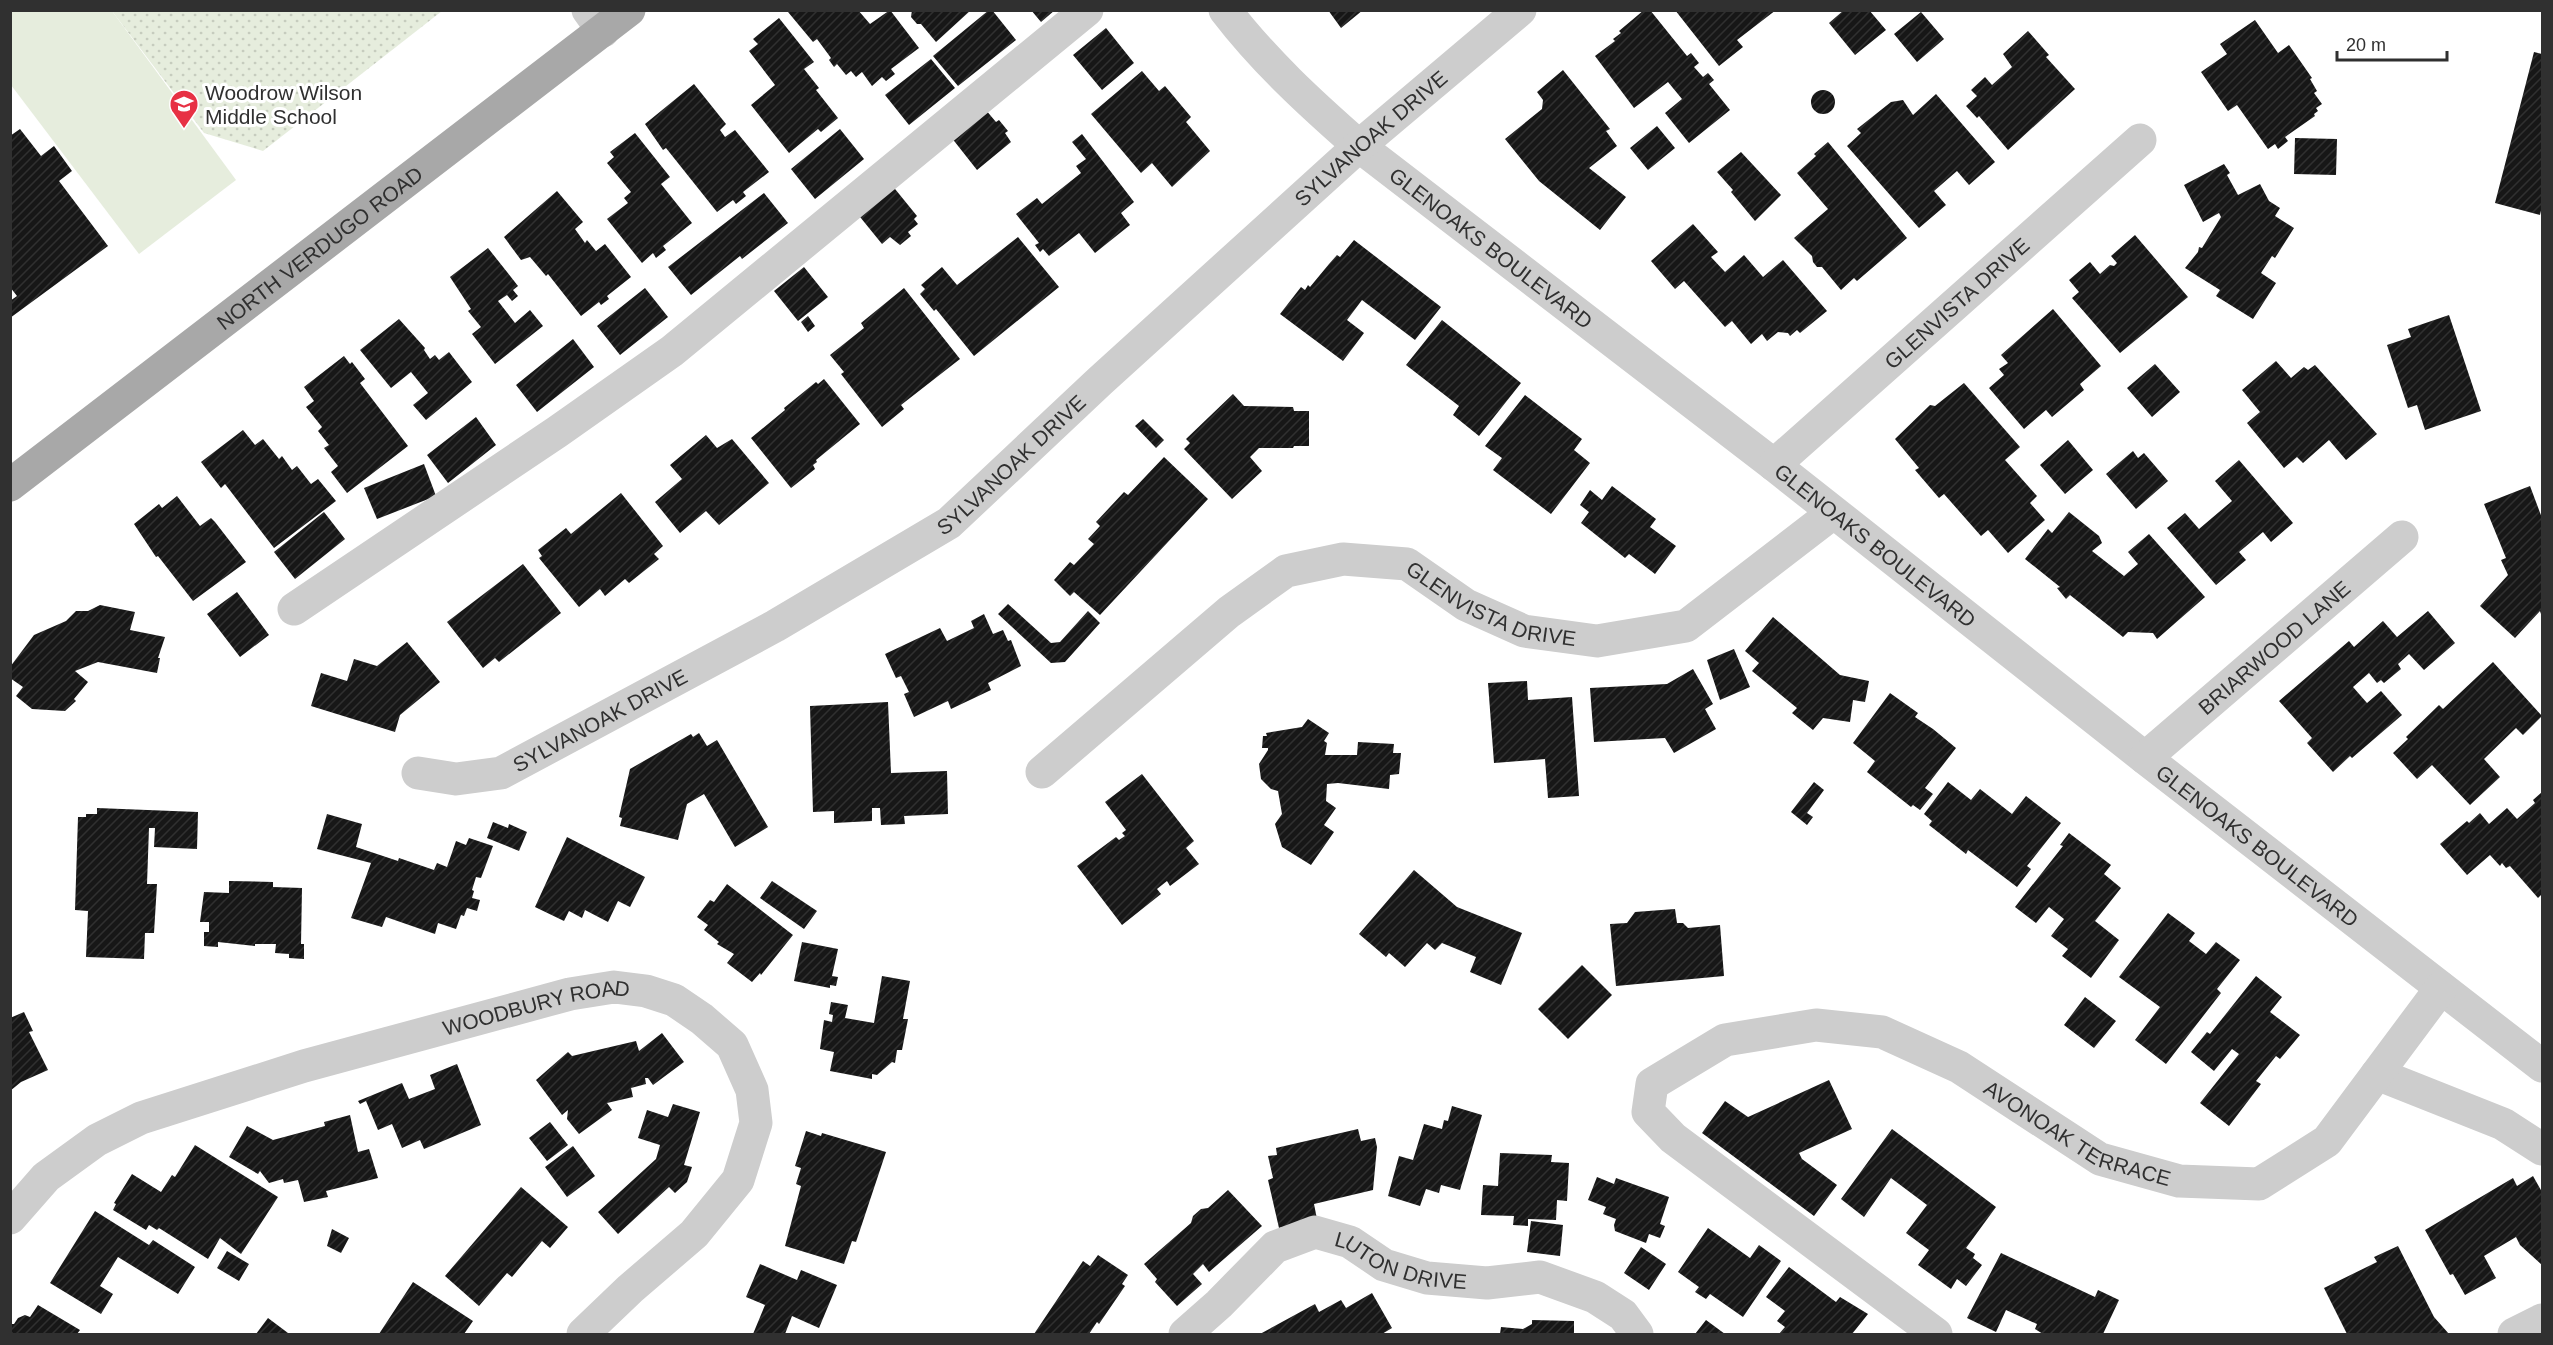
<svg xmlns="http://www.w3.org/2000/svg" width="2553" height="1345" font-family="Helvetica,sans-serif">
<defs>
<pattern id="grass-dots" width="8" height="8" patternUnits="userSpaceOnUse" patternTransform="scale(1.5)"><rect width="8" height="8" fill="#e6eddd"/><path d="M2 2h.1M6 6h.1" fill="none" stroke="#c6ccbe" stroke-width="1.8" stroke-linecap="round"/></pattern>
<pattern id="building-hatch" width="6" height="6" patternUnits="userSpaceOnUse" patternTransform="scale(1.5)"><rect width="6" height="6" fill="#171717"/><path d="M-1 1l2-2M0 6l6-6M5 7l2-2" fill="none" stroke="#303030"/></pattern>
</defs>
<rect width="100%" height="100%" fill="#fff"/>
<!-- grass -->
<path fill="url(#grass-dots)" d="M112,11H442L263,151L204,133Z"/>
<!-- pitch -->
<path fill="#e6eddd" d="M11,10L112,11L236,180L139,254L11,85Z"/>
<!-- building -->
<path fill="url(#building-hatch)" d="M790,10H858L870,24L890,10L919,48L891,69L895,74L886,81L882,77L872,86L862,72L856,77L851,71L846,75L837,64L834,67L829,60L831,58L817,39L813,42L788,12Z
M912,10H971L936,42L921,24H917L911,17Z
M989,10H992L1016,40L958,86L933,56Z
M1031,10H1055L1041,22Z
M1328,10H1363L1341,28Z
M1644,10H1650L1687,56L1691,53L1699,63L1694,67L1703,77L1708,73L1714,80L1709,84L1730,110L1689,143L1665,113L1682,99L1668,82L1634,108L1595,56L1615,41L1613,39L1621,33L1619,31Z
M1675,10H1776L1737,40L1743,47L1719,66Z
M1844,10H1869L1886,30L1855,55L1829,23Z
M1921,12L1944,39L1917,62L1894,34Z
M779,18L814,62L804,69L819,88L816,90L838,118L821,132L818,129L789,153L751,105L775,85L749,51L758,44L753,39Z
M2255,20L2278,53L2289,45L2312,78L2310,79L2317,91L2314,93L2322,104L2316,108L2318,111L2314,114L2315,116L2285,137L2288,141L2278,149L2275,144L2268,149L2237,105L2228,111L2201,72L2227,54L2220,44Z
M1106,28L1134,63L1102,90L1073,55Z
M2028,31L2049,55L2046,57L2075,89L2008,150L1979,116L1977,118L1966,106L1977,96L1971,90L1985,77L1992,85L2012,67L2003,54Z
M2534,52L2542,54V206L2540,215L2495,203Z
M931,59L955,88L909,125L885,95Z
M1563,70L1610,129L1606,131L1617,146L1589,168L1626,197L1600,230L1539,181L1505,139L1542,109L1543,100L1537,92Z
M1142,71L1159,91L1165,86L1191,117L1186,122L1210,151L1172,187L1152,163L1141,173L1091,114Z
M694,84L726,124L720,130L725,137L735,130L769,172L743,192L746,196L736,204L733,200L717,212L666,148L663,150L645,124Z
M1811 102a12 12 0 1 1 24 0a12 12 0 1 1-24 0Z
M1936,94L1995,162L1969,185L1957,171L1934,191L1946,205L1919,228L1847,146L1861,133L1857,129L1891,102L1903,100L1913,115Z
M985,109L996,122L999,120L1008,131L1005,133L1011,142L977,170L951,137Z
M1657,126L1675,148L1648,170L1630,148Z
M20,129L41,156L54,146L72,171L59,181L108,246L10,318V301L17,296L10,287V136Z
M840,129L864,159L815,199L791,169Z
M635,133L670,177L661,184L692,223L663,246L666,250L656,258L653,253L642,263L607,219L628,203L624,198L631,192L607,163L614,157L610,152Z
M1082,134L1134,202L1121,213L1130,225L1095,253L1079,233L1049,256L1043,249L1040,252L1035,245L1039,243L1016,214L1037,198L1042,204L1081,173L1076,166L1086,159L1072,142Z
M2295,138L2337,139L2336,175L2294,174Z
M1828,142L1907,238L1857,281L1854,278L1841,290L1822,267H1817L1813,262L1812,256L1794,238L1828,209L1797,173L1816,156L1814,154Z
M1741,152L1781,195L1755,221L1731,192L1733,190L1717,172Z
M2224,164L2230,173L2227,175L2238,195L2260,184L2269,201L2280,208L2275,216L2294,228L2275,258L2272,256L2261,273L2276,283L2253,319L2216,296L2220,290L2185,268L2198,252L2199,247L2202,248L2221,217L2219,213L2203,222L2184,185Z
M891,184L917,216L914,219L918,224L908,232L911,236L900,245L890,237L882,244L856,212Z
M557,191L583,222L575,229L585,243L587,240L596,251L605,244L631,277L607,296L609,299L601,305L599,302L581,316L548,274L546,276L530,257L521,260L504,237Z
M764,193L788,223L742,259L740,256L691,295L668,267Z
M1693,224L1718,252L1711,257L1725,272L1744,255L1763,277L1783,260L1827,311L1800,333L1797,330L1790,336L1788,333L1778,332L1767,341L1762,334L1751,344L1732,321L1725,327L1684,281L1675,289L1651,261Z
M2135,235L2188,297L2120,353L2072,298L2079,292L2069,280L2090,262L2100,274L2110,265L2114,266L2117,263L2111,256Z
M1018,237L1059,287L974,356L936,309L934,311L920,294L925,289L921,285L942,267L957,285Z
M1354,240L1441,307L1415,340L1362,300L1347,320L1364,333L1343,361L1280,314L1301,287L1305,290L1308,285L1310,287L1329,264L1337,255L1340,257Z
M488,248L518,286L513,290L518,296L512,301L507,295L498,301L515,323L530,310L543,326L495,364L472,334L481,327L468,311L471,309L450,277Z
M804,267L828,297L798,321L774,291Z
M645,288L668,317L620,355L597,326Z
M904,288L960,359L901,405L904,409L882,427L841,374L844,372L830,355L864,328L861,323Z
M2053,309L2101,366L2080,384L2084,390L2052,417L2046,410L2024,429L1989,388L2004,375L1999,369L2008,363L2001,355Z
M2449,315L2481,411L2425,430L2417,405L2408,408L2387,345L2411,337L2408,329Z
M808,316L815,326L808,332L801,322Z
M399,319L425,348L424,350L430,359L435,355L439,360L449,352L472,382L426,420L413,405L428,393L411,372L391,388L360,350Z
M1442,320L1521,383L1479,436L1453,415L1459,406L1406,365Z
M573,339L594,367L537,412L516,385Z
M344,356L350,364L352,362L365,379L360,383L408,446L347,493L331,472L338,466L324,448L329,445L318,431L322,427L306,407L314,401L304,387Z
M2276,361L2291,378L2304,367L2308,370L2315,365L2377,434L2346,460L2329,440L2303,463L2297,457L2284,468L2247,423L2260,412L2242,390Z
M2155,364L2180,392L2152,417L2127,388Z
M824,379L860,424L816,460L817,462L813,465L815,469L791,488L751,438L785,410L784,408L816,382L818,384Z
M1964,383L2020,447L2005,460L2037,496L2030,503L2045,520L2008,553L1988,530L1981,536L1944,494L1939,498L1915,470L1919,468L1895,439L1930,405L1935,406Z
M1233,394L1244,406L1293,407L1294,411H1309V446H1294L1293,448H1259L1250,457L1262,471L1232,499L1184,449L1190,443L1186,439Z
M1525,395L1582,439L1574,450L1590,463L1551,514L1493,470L1502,458L1485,446Z
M476,417L496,445L448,483L427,455Z
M1143,419L1164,440L1156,448L1135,426Z
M243,430L255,445L263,439L279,459L282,456L292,470L297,466L311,484L318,479L336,501L274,548L225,484L221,488L201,462Z
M706,435L717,448L732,439L769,483L719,525L706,511L680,533L655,502L682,479L670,465Z
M2068,440L2093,470L2065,494L2040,465Z
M2133,451L2138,458L2144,453L2168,481L2136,509L2106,474Z
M1164,457L1208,499L1100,615L1074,592L1070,596L1054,580L1070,562L1074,565L1094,544L1088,539L1100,526L1096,522L1124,492L1128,495Z
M2239,460L2293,523L2271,542L2263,532L2239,552L2246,560L2216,585L2167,528L2185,513L2199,529L2232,501L2215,481Z
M424,464L436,496L377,519L364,488Z
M1612,486L1656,519L1650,527L1676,546L1655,574L1629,554L1625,558L1581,523L1589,512L1580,505L1590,490L1602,500Z
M2530,486L2542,518V617L2540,611L2515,638L2480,606L2508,575L2501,560L2506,558L2484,504Z
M621,493L663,546L654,554L659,559L629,583L625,579L605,596L600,589L579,607L539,558L542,556L538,550L566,528L571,534Z
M177,496L200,526L211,518L215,522L246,562L193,601L158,556L156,557L134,524L159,504L162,508Z
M324,512L345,539L295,579L274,552Z
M2069,512L2099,536L2102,543L2092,551L2124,576L2138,564L2128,552L2149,534L2205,597L2157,639L2153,633L2128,632L2123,637L2070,595L2066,599L2057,588L2060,587L2025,559L2048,529L2052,533Z
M523,564L561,613L499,662L495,658L483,668L447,622Z
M237,592L269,635L240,657L207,614Z
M1008,604L1051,643L1060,642L1088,611L1100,623L1065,662L1051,663L998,614Z
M100,605L135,612L130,630L165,637L158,658H160L157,673L98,662L75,671L88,682L74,699L76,701L65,711L32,709L16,696L23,687L10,678V667L34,635L66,621L76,611H88Z
M2428,611L2455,643L2424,670L2409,654L2398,664L2401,669L2384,683L2381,680L2377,683L2369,673L2353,687L2367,703L2381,691L2402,715L2352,758L2350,756L2333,772L2307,743L2312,738L2279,701L2349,641L2354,647L2383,621L2397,637Z
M984,614L993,634L1003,630L1008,641L1011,640L1021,666L988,683L991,690L951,709L948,701L914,717L904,694L909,692L901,676L896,678L885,654L940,628L947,641L974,628L971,621Z
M1773,617L1840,675L1869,681L1865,702L1853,700L1850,722L1823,718L1813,730L1792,713L1797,708L1752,671L1759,663L1745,651Z
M407,642L440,682L400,715L395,732L311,706L321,673L347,681L354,659L377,666Z
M1734,649L1750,687L1720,700L1707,660Z
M2493,662L2542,716L2523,735L2516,728L2484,759L2500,777L2470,805L2432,765L2417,779L2393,753L2408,739L2406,737L2439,705L2443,709Z
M1693,669L1713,704L1705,709L1716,729L1674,753L1665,738L1594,742L1590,688L1667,684Z
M1527,681L1528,700L1572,697L1579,796L1548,798L1545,759L1494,763L1488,683Z
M1890,693L1918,713L1915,717L1933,729L1956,748L1925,788L1933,794L1920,810L1913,805L1911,807L1867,772L1875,761L1853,743Z
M888,702L891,773L947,771L948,814L904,816L905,824L881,825L880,808H872V821L834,823V811L813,812L810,706Z
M1308,719L1329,733L1324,741L1327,743L1325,755H1357L1358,742L1394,744L1393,753H1401L1399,774L1390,775L1389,789L1338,783L1327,784L1326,801L1336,808L1324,825L1334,832L1311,865L1282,847L1275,824L1282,814L1278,791L1271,789L1261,779L1259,764L1268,750V748H1262L1263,736H1267L1266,733L1302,727Z
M699,733L707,746L717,740L768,827L735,847L704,794L687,804L678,840L620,826L622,818L619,817L630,769L691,734L693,737Z
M1142,774L1194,841L1186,848L1199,864L1170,886L1167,881L1157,889L1161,894L1122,925L1077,866L1116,837L1119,840L1125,836L1122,833L1126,830L1105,802Z
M1814,782L1824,790L1807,813L1813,817L1807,825L1791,812Z
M1948,782L1971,800L1980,789L2012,814L2026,796L2061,823L2027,866L2031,869L2017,887L1968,850L1966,854L1929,825L1932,821L1924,814Z
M2542,792V894L2538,898L2510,866L2506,868L2502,863L2500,866L2490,855L2467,875L2440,844L2467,821L2469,823L2480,813L2489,824L2507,808L2517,819L2535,803L2533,800Z
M97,808L198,812L197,849L154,847L155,828H149L147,884H157L154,933H145L144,959L86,957L88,911L75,910L78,817H86V814H97Z
M327,814L362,824L356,847L398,861L399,858L434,870L437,863L447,867L456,841L466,845L469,838L493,846L481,878L476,877L472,890L474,891L472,898L480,900L477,911L467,908L464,916L461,915L456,929L438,923L435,934L386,917L382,927L351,918L371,863L317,849Z
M493,822L508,828L509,824L527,832L519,851L487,838Z
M2069,833L2111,865L2104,874L2121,888L2095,921L2119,940L2091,978L2062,956L2068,949L2051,936L2064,919L2049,907L2036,923L2015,907L2063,846L2060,845Z
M567,837L645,877L630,907L618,901L608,922L585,910L582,918L569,911L564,921L535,907Z
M1414,870L1457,907L1522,933L1501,985L1470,972L1476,957L1442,943L1435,950L1427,943L1405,967L1389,953L1386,957L1359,934Z
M229,881L273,882V887L302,888L301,944H304V959L289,958V954L275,953L276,944H255V946L218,942V947L204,946V932H209V922H200L204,892L229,893Z
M772,881L817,911L804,929L760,898Z
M727,884L793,935L761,975L760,973L752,982L727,963L734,954L717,944L719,942L704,930L708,925L697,917L710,900L714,902Z
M1675,909L1677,923H1683L1688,928L1720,925L1724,976L1616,986L1610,924L1627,923L1635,912Z
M2168,913L2195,933L2189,941L2206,954L2216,942L2240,960L2217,989L2221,993L2166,1064L2135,1040L2160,1007L2119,977Z
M802,942L838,949L832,976L838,977L836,986L830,985V988L794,981Z
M1582,965L1612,995L1568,1039L1538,1009Z
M882,976L910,981L903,1019H908L902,1050H897L895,1063L892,1062L877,1075L872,1074V1079L830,1071L834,1052L820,1049L824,1020L832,1022L833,1015L829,1014L831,1002L848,1005L845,1018L874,1023Z
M2256,976L2282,997L2270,1012L2300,1035L2280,1059L2276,1056L2256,1081L2261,1084L2229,1126L2200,1103L2239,1054L2232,1049L2214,1071L2191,1052L2207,1032L2210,1034Z
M2085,997L2116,1021L2094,1048L2064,1025Z
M24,1012L33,1031L29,1032L48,1070L21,1082L10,1091V1018Z
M662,1033L684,1062L653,1085L648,1078H645L646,1084L631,1088L633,1097L607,1103L612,1110L579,1134L567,1119L568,1110L562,1115L536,1080L568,1052L572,1056L636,1041L639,1051Z
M457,1064L481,1125L424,1149L420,1140L402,1148L392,1124L378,1130L366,1101L360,1104L358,1101L402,1083L409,1099L435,1089L430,1075Z
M1829,1080L1852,1129L1799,1153L1802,1159L1837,1185L1814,1216L1702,1133L1725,1101L1748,1117Z
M673,1104L700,1112L684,1165L692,1167L687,1182L675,1193L669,1187L618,1234L598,1212L656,1159L660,1145L638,1138L647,1110L668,1117Z
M1452,1106L1482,1115L1460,1190L1441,1185L1439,1193L1426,1189L1420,1206L1388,1196L1399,1156L1413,1160L1424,1124L1442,1129L1444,1120L1448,1121Z
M350,1115L358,1152L369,1149L378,1178L326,1191L328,1197L304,1202L298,1180L284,1183L283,1179L269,1183L260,1171L258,1174L229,1157L247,1126L273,1140L325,1126L324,1122Z
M550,1122L568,1145L547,1161L529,1138Z
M1358,1129L1361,1141L1375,1138L1377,1147L1373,1190L1314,1204L1317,1219L1279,1228L1268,1180L1273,1178L1268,1156L1277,1155L1276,1148Z
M1892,1129L1996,1207L1966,1248L1975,1254L1973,1258L1982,1265L1966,1286L1957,1279L1951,1289L1918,1265L1929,1250L1906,1233L1927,1205L1891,1178L1864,1217L1841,1199Z
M806,1131L821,1136L822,1133L886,1152L856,1242L852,1241L844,1264L785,1246L801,1186L796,1184L801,1168L795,1166Z
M195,1145L278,1197L241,1254L220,1238L208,1259L159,1228L157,1230L149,1225L146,1230L113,1210L116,1204L114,1203L132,1174L161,1192L172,1175L175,1177Z
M573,1146L595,1176L567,1197L545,1167Z
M1500,1153L1552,1155L1551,1162L1569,1163L1567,1201L1557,1200L1556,1220L1528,1219V1226L1513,1225L1514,1216L1481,1215L1483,1185L1498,1186Z
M2533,1176L2542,1192V1265L2520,1245L2516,1237L2484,1256L2496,1278L2465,1295L2453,1274L2450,1275L2425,1230L2513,1178L2517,1186Z
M1597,1177L1614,1184L1616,1178L1669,1197L1660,1224L1665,1226L1660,1238L1649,1234L1646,1243L1615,1231L1614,1225L1616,1219L1603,1214L1606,1207L1588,1200Z
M521,1187L568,1227L550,1248L542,1241L512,1277L507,1273L479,1306L445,1276Z
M1228,1190L1262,1226L1209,1272L1203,1264L1193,1274L1202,1284L1177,1306L1155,1282L1157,1279L1144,1264L1191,1223L1193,1216L1201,1209L1208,1208Z
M95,1211L149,1245L153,1240L195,1267L178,1294L118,1257L100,1286L113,1294L101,1314L50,1283Z
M1531,1221L1563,1225L1560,1256L1527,1252Z
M1708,1228L1750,1258L1759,1245L1781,1261L1743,1317L1710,1294L1706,1299L1695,1292L1699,1287L1678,1272Z
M332,1229L349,1238L341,1253L327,1246Z
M2398,1246L2434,1317L2449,1334H2347L2324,1288L2377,1262L2374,1257Z
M1641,1247L1666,1264L1649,1290L1624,1273Z
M227,1251L249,1264L239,1281L217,1268Z
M2001,1253L2095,1297L2098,1290L2119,1300L2103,1334H2043L2035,1329L2037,1324L2006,1310L1996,1332L1967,1318Z
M1098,1255L1128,1275L1122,1284L1125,1286L1099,1324L1097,1322L1089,1334H1034L1083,1261L1090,1266Z
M760,1264L797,1280L801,1270L837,1285L819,1328L792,1316L785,1334H753L765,1305L746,1297Z
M1789,1267L1836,1302L1840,1297L1868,1314L1852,1334H1779L1785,1327L1777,1321L1785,1311L1766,1297Z
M413,1282L473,1321L464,1334H379Z
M1372,1293L1392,1328L1382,1334H1260L1315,1304L1319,1312L1341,1300L1346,1308Z
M38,1305L80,1330L77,1334H14L11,1332V1324H14L18,1318L25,1315L30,1317Z
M268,1318L288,1333L287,1334H256Z
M1532,1320L1574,1321V1334H1500L1501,1327L1523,1329L1532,1324Z
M1706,1320L1725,1334H1695Z"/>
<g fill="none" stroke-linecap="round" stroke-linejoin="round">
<!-- minor -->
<g stroke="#cdcdcd" stroke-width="33">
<path d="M588,10L603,31"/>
<path id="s1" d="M1225,10C1264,61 1311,104 1359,146L1774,465L2145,758L2542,1066"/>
<path id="s2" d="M1774,465L2140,140"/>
<path d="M294,609L557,432L672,351L1087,10"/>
<path id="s3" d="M2145,758L2402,537"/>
<path id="s4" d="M1042,772L1229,612L1286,571L1343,559L1407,564L1466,605L1524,631L1597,641L1686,626L1833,513"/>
<path id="s5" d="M418,773L456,779L501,773L775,626L949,523L1100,381L1359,146L1520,10"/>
<path d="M2377,1074L2503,1124L2542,1149"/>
<path id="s6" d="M10,1218L46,1177L97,1140L141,1118L304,1066L570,994L614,987L646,991L674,1000L702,1019L732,1045L752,1090L756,1123L738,1180L694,1234L630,1289L583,1334"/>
<path id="s7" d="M1185,1334L1219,1304L1275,1247L1315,1232L1350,1242L1384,1265L1427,1278L1487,1283L1540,1277L1595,1297L1623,1315L1637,1334"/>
<path id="s8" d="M1936,1334L1673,1138L1648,1112L1652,1084L1725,1040L1816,1025L1882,1032L1959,1067L2100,1159L2179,1181L2259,1184L2327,1141L2441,988"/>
<path d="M2514,1334L2542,1320"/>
</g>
<!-- major -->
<path stroke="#a8a8a8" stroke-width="33" id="s9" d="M10,485L629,10"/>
</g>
<!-- icons -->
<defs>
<g id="school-pin" transform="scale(1.5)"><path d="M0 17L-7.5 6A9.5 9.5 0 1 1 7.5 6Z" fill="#e73144" stroke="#fff"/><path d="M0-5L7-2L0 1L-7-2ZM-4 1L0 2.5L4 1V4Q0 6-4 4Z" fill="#fff"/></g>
</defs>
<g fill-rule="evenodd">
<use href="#school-pin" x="184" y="104"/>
</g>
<g text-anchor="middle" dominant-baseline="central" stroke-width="6" stroke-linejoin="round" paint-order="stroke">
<!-- poi labels -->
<g font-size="21" fill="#303030" stroke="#fff" text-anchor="start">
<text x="205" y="92">Woodrow Wilson<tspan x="205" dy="24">Middle School</tspan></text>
</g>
<!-- street labels -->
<g font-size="21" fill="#303030" stroke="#fff">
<text stroke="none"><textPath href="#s5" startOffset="1168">SYLVANOAK DRIVE</textPath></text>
<text stroke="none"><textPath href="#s1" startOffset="358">GLENOAKS BOULEVARD</textPath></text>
<text stroke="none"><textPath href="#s9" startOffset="390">NORTH VERDUGO ROAD</textPath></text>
<text stroke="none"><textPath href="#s2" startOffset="244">GLENVISTA DRIVE</textPath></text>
<text stroke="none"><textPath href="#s5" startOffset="682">SYLVANOAK DRIVE</textPath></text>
<text stroke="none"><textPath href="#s1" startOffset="844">GLENOAKS BOULEVARD</textPath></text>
<text stroke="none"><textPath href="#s4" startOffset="534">GLENVISTA DRIVE</textPath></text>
<text stroke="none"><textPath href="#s3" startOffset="170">BRIARWOOD LANE</textPath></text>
<text stroke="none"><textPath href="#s5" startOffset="196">SYLVANOAK DRIVE</textPath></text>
<text stroke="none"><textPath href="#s1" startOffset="1330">GLENOAKS BOULEVARD</textPath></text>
<text stroke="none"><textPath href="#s6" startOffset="578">WOODBURY ROAD</textPath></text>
<text stroke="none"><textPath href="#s8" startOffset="858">AVONOAK TERRACE</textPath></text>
<text stroke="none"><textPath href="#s7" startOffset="260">LUTON DRIVE</textPath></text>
</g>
</g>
<!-- border -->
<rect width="2553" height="1345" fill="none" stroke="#303030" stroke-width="24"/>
<!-- scale -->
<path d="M2337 51v9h110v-9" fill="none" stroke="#303030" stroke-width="3"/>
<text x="2346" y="51" font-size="18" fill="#303030" stroke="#ffffff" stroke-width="4.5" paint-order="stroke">20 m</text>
</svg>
